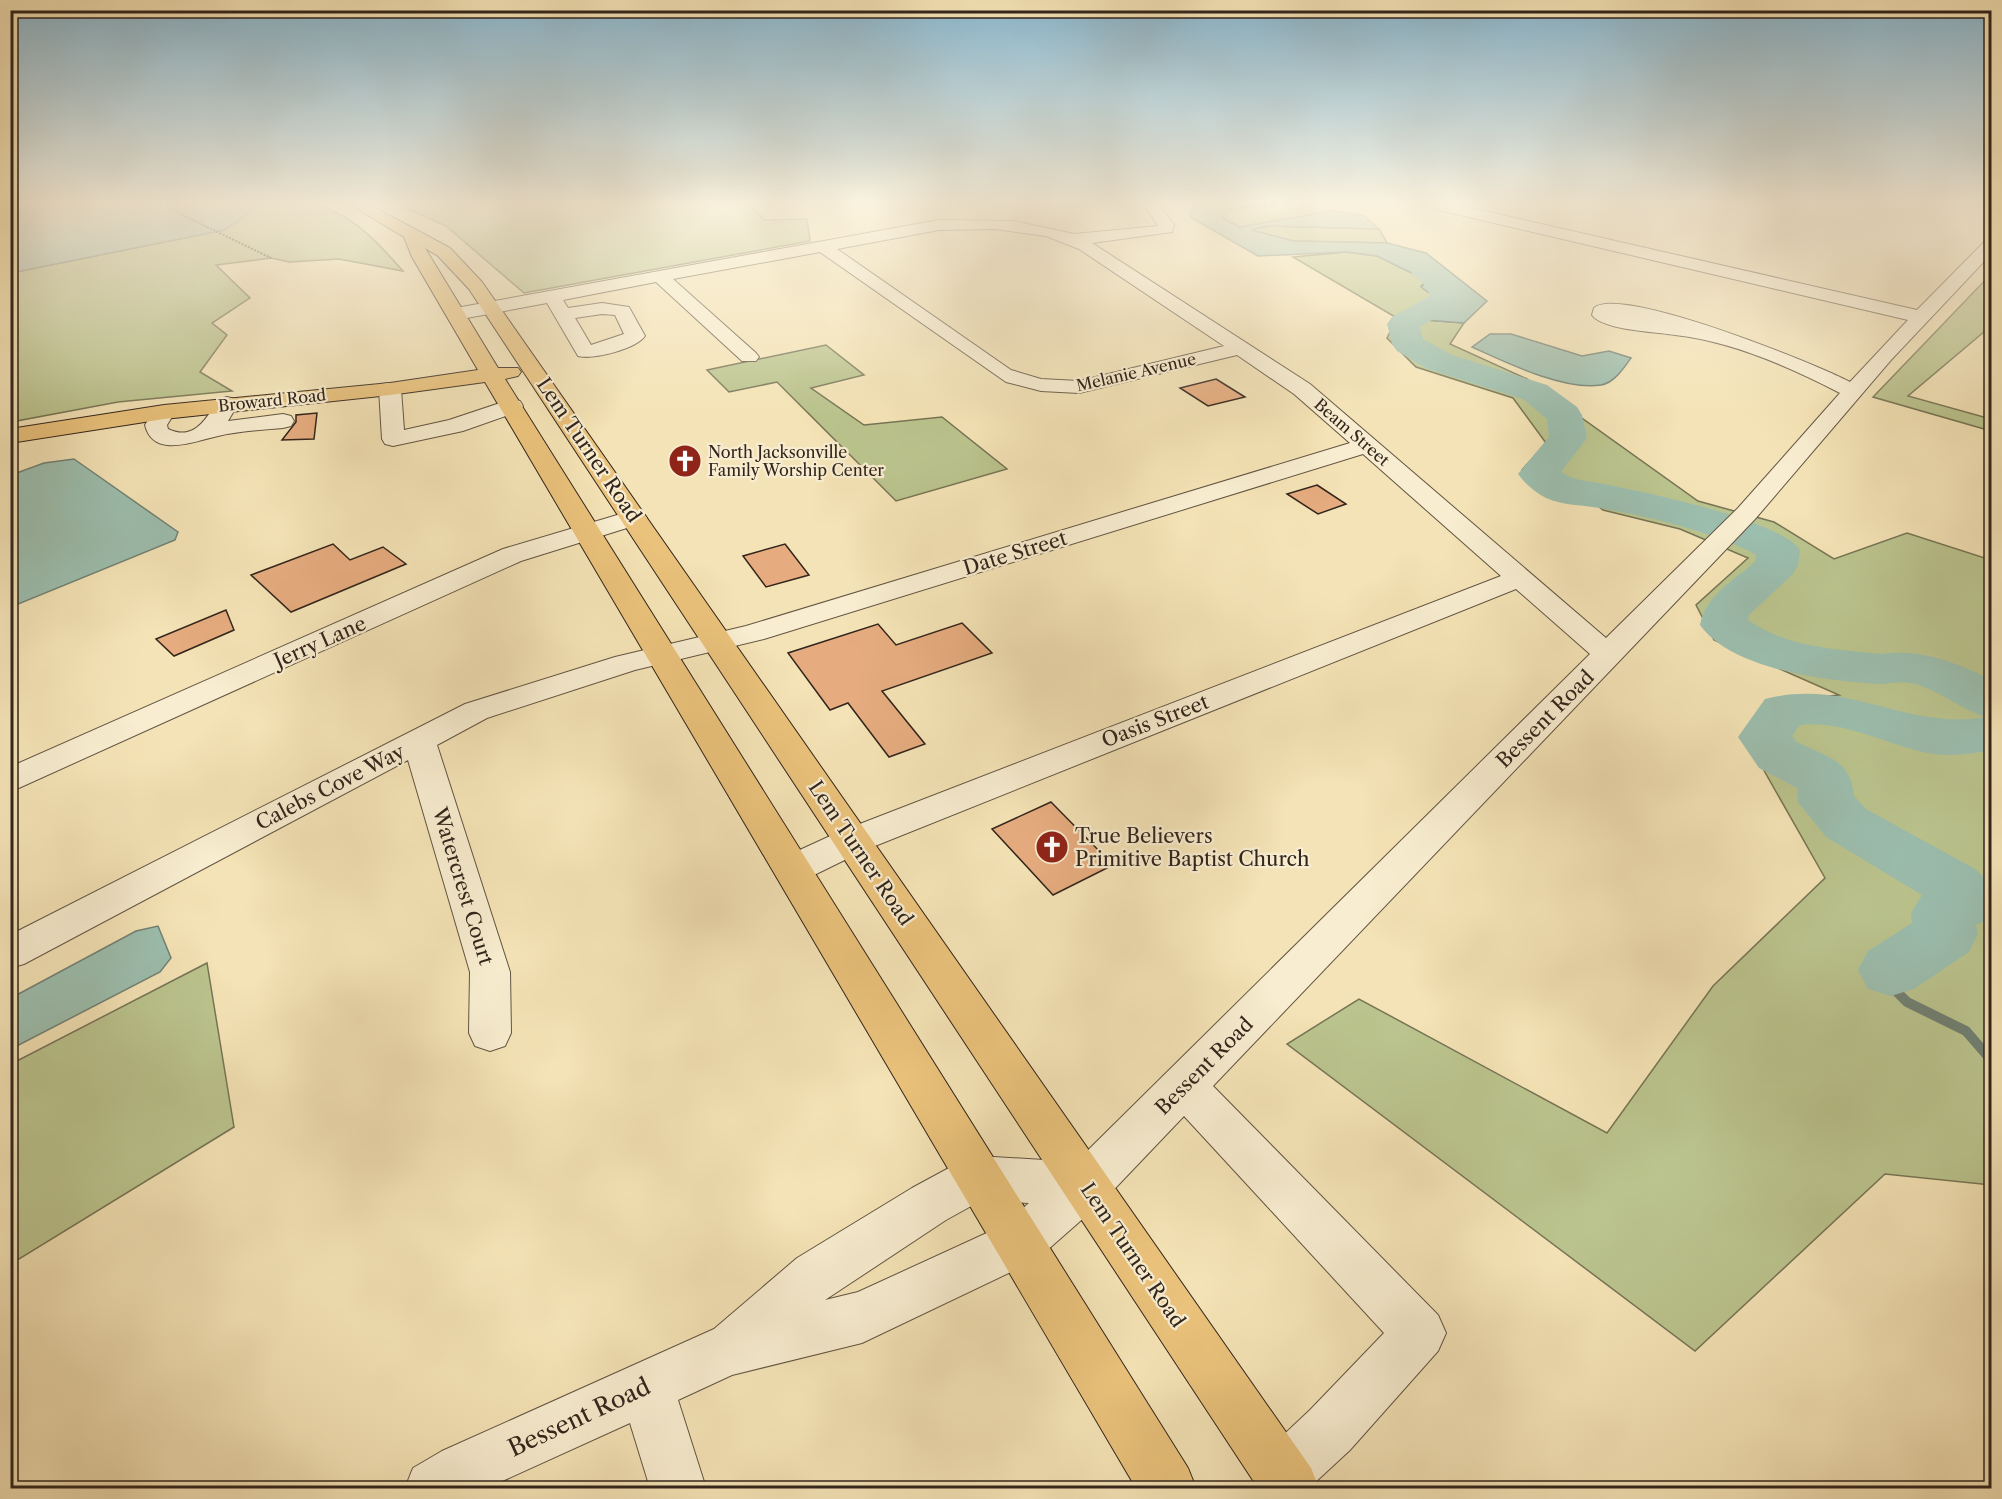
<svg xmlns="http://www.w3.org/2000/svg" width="2002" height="1499" font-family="'Libre Caslon Text',serif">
<rect width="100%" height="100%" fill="#f4e3b6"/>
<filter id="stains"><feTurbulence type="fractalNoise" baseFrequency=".00333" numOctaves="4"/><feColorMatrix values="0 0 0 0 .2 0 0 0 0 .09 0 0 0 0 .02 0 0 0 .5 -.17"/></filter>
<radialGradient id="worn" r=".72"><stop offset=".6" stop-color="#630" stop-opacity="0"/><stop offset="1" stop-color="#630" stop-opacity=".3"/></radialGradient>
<!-- green -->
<path fill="#bbc48e" stroke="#767455" stroke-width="1.5" d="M263,204C282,204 306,200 324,207C357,219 381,246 403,271L339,259L289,262L271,258L216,265L250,298L212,323L227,335L200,372L232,391L118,402L11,422V273L224,230Z
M396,204H749L765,220L807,219L810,241L524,293L446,226Z
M1300,204H1333V211L1240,227L1223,218L1225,212C1248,204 1275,206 1300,204Z
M1268,226L1379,229L1387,243L1294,241L1250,230Z
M1347,252L1377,256L1429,281L1421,286L1434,296L1399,318L1464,323L1450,344L1527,379L1698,501L1774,522L1834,559L1907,533L1991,560V1185L1885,1174L1695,1351L1287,1044L1359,999L1607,1133L1713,986L1825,878L1749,744L1765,702L1839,695L1714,640L1696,605L1748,558L1680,529L1603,510L1591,501L1536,487L1522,470L1546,443L1513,398L1416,367L1387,338L1397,318L1293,257Z
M1991,274V326L1908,396L1991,419V431L1873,397Z
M826,345L864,375L811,388L864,425L942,417L1007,469L896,501L777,382L729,392L707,370Z
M207,963L234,1127L11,1264V1064Z"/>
<!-- water -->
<path fill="#9cbeae" stroke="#728174" stroke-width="1.5" d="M10,204H263L224,230L11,273Z
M1205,204H1300C1275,206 1248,203 1225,212L1223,219L1240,227L1333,211L1364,216L1379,229L1268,226L1251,230L1294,241L1387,243L1426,253L1487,301L1464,323L1398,318L1433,296L1421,287L1428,281L1377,256L1347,252L1258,256L1190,217V208Z
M1490,334H1511L1582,356L1609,351L1631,358C1624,368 1614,383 1601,385C1564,391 1505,362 1472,347Z
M74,459L178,532L175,540L11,607V475L44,463Z
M158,926L171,958L160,972L11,1049V998L136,931Z"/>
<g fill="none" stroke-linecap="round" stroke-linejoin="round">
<!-- stream -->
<path stroke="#728174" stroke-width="10" d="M1891,970L1884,979L1907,1002L1966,1031L1992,1061"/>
<!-- river -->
<path fill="#9cbeae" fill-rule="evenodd" d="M1425,264L1448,274L1461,299L1457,305L1420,327L1423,339L1452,355L1547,385L1577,407L1582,415L1587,438L1561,472C1576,482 1591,481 1609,485C1648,493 1779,520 1800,550L1798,566L1792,575L1749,615L1748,620C1788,648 1835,649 1882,654C1919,648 1959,663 1992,680V750C1969,754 1949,757 1927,753C1885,744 1843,720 1800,725L1792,736L1797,742C1826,757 1851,759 1854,796L1866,809L1975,869L1992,884V918L1976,925L1978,934L1969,952L1914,989L1891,996L1868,989L1858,970L1868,951L1912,923L1911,913L1922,895L1826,837L1798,802L1797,788L1759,768L1738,737L1765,699C1849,677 1904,731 1987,717C1960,710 1939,689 1911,683C1900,681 1890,684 1879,684C1828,681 1732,670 1700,625C1705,596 1734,580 1755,562L1756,555C1720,534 1647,516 1605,509C1587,505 1563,506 1546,498C1536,493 1525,484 1518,474L1549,437L1547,419L1523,399L1428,369L1397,351L1392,344L1387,324L1392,317L1430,296L1425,285L1411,273L1415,267Z"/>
</g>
<!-- building -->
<path fill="#e6ac7f" stroke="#32251c" stroke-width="1.5" d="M1216,379L1245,397L1208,406L1180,388Z
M317,413L314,439L282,440L296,422V415Z
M1317,485L1346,504L1318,514L1287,494Z
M333,544L350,560L383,547L406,564L291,612L251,575Z
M785,544L809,575L766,587L743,556Z
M226,610L234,630L174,656L156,639Z
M962,623L992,653L882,691L925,744L889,757L848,703L830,710L788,653L878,624L896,645Z
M1051,802L1113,865L1053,895L992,829Z"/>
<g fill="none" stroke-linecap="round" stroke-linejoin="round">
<!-- minor casing -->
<g stroke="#625442" stroke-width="2">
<path id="minor" d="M1144,204H1158L1174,225L1172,232L1092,243L1310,384L1606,638L1738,508L1840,393C1790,367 1731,341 1675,335C1657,332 1602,330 1592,315L1594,308C1620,285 1817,364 1850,382L1908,320L1439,210L1434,208L1432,204H1454L1917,310L1986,240L1992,238V253L1891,360L1756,518L1213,1086L1438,1315L1446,1333L1438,1351L1350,1450L1309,1488H1259L1254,1475L1262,1455L1310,1410L1384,1333L1184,1116L1103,1201L1036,1260L862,1343L732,1375L678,1400L706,1488H650L630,1423L487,1488H405L413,1468L442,1451L714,1329L797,1258L912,1188L960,1162L977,1156L1076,1162L1590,654L1516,589L865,850L806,879L793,883L780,879L775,869L780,859L839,832L1501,576L1363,454L764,639L635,670L487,718L437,745L510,972L511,1033L505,1046L490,1051L475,1046L469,1033L470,972L408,760L24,964L10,968V935L465,704L615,657L746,626L1350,443L1294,394L1237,355L1079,393L1041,391L1006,382L820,252L673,279L756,353L759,357L756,361H742L656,282L563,300L568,308L602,303L629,307L645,336C636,349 593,360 578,356L547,303L456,320L447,314L456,308L939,220L1014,221L1074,234L1158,226ZM995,229L1046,236L1079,249L1224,346L1079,381L1041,379L1011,370L837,249L939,230ZM602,314L615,315L624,334L591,345L575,318ZM982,1200L1029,1203L1002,1226L858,1292L825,1300L946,1220Z
M390,383L398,384L401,389L404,430L449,420L512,399L520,401L523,406L520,411L463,431L393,446L385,444L382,439L379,389L382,384Z
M227,397L235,399L238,404L228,421L283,414L291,416L294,421L291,426L283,428C261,430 239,431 218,436C195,441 153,459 145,425L156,407H172L175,412L167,425L168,429C195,442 207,417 219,399Z
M634,510L643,513L647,518L643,523L521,561L10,792V767L503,549Z"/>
</g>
<!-- major casing -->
<g stroke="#32251c" stroke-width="2">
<path id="major" d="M349,204H368L450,248L482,282L1311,1468L1319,1488H1258L469,289L438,256L425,248L498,368H518L521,372L518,376L505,379L1188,1468L1196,1488H1136L485,382L390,395L164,419L10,443V429L164,405L390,383L478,370L412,257L404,237Z"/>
</g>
<!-- path -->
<path stroke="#32251c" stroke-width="2" stroke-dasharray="2 1.5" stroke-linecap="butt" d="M166,207L271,258"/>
<!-- minor -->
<use href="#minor" fill="#f8edd0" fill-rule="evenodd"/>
<!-- major -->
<use href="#major" fill="#eac27b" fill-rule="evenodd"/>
</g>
<!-- sky -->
<linearGradient id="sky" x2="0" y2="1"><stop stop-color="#89b8d1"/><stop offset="0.49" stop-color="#faf2de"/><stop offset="1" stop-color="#faf2de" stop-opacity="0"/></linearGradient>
<rect width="2002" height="414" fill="url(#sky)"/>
<!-- icons -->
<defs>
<g id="church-disc" transform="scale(1.725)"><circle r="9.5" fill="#8f2418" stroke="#f8edd0"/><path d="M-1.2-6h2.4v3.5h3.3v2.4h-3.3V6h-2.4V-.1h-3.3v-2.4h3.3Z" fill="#fff"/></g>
</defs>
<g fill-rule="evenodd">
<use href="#church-disc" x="685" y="461"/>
<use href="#church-disc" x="1052" y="847"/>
</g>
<g text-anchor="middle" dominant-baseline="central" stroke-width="4.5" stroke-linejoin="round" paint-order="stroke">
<!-- far-street labels -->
<g font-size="16" fill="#32251c" stroke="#f8edd0">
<text transform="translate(1136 372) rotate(-13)">Melanie Avenue</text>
<text transform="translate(272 400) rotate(-6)">Broward Road</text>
<text transform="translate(1352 432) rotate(41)">Beam Street</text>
</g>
<!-- far-poi labels -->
<g font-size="16" fill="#32251c" stroke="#f8edd0" text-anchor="start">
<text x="708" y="452">North Jacksonville<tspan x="708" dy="18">Family Worship Center</tspan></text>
</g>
<!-- street labels -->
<g font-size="20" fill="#32251c" stroke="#f8edd0">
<text transform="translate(589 450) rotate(56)">Lem Turner Road</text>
<text transform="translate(1015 553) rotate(-17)">Date Street</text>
<text transform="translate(320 642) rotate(-24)">Jerry Lane</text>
<text transform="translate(1545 719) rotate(-45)">Bessent Road</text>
<text transform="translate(1155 721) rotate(-21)">Oasis Street</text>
<text transform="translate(330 787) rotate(-27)">Calebs Cove Way</text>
<text transform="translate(861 853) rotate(56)">Lem Turner Road</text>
<text transform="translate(463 886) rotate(73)">Watercrest Court</text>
<text transform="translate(1204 1066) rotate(-45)">Bessent Road</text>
<text transform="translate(1133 1255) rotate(56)">Lem Turner Road</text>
</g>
<!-- poi labels -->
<g font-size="20" fill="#32251c" stroke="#f8edd0" text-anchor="start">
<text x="1075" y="836">True Believers<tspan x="1075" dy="23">Primitive Baptist Church</tspan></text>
</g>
<!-- near-street labels -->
<g font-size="24" fill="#32251c" stroke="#f8edd0">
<text transform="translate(579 1417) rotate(-25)">Bessent Road</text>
</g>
</g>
<!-- margin -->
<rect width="2002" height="1499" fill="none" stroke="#f4e3b6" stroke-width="36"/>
<rect x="12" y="12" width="1978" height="1475" fill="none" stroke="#32251c" stroke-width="3"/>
<rect x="18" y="18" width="1966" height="1463" fill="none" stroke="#32251c" stroke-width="1.5"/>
<rect width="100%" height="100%" filter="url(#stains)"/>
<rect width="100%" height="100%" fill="url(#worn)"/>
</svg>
